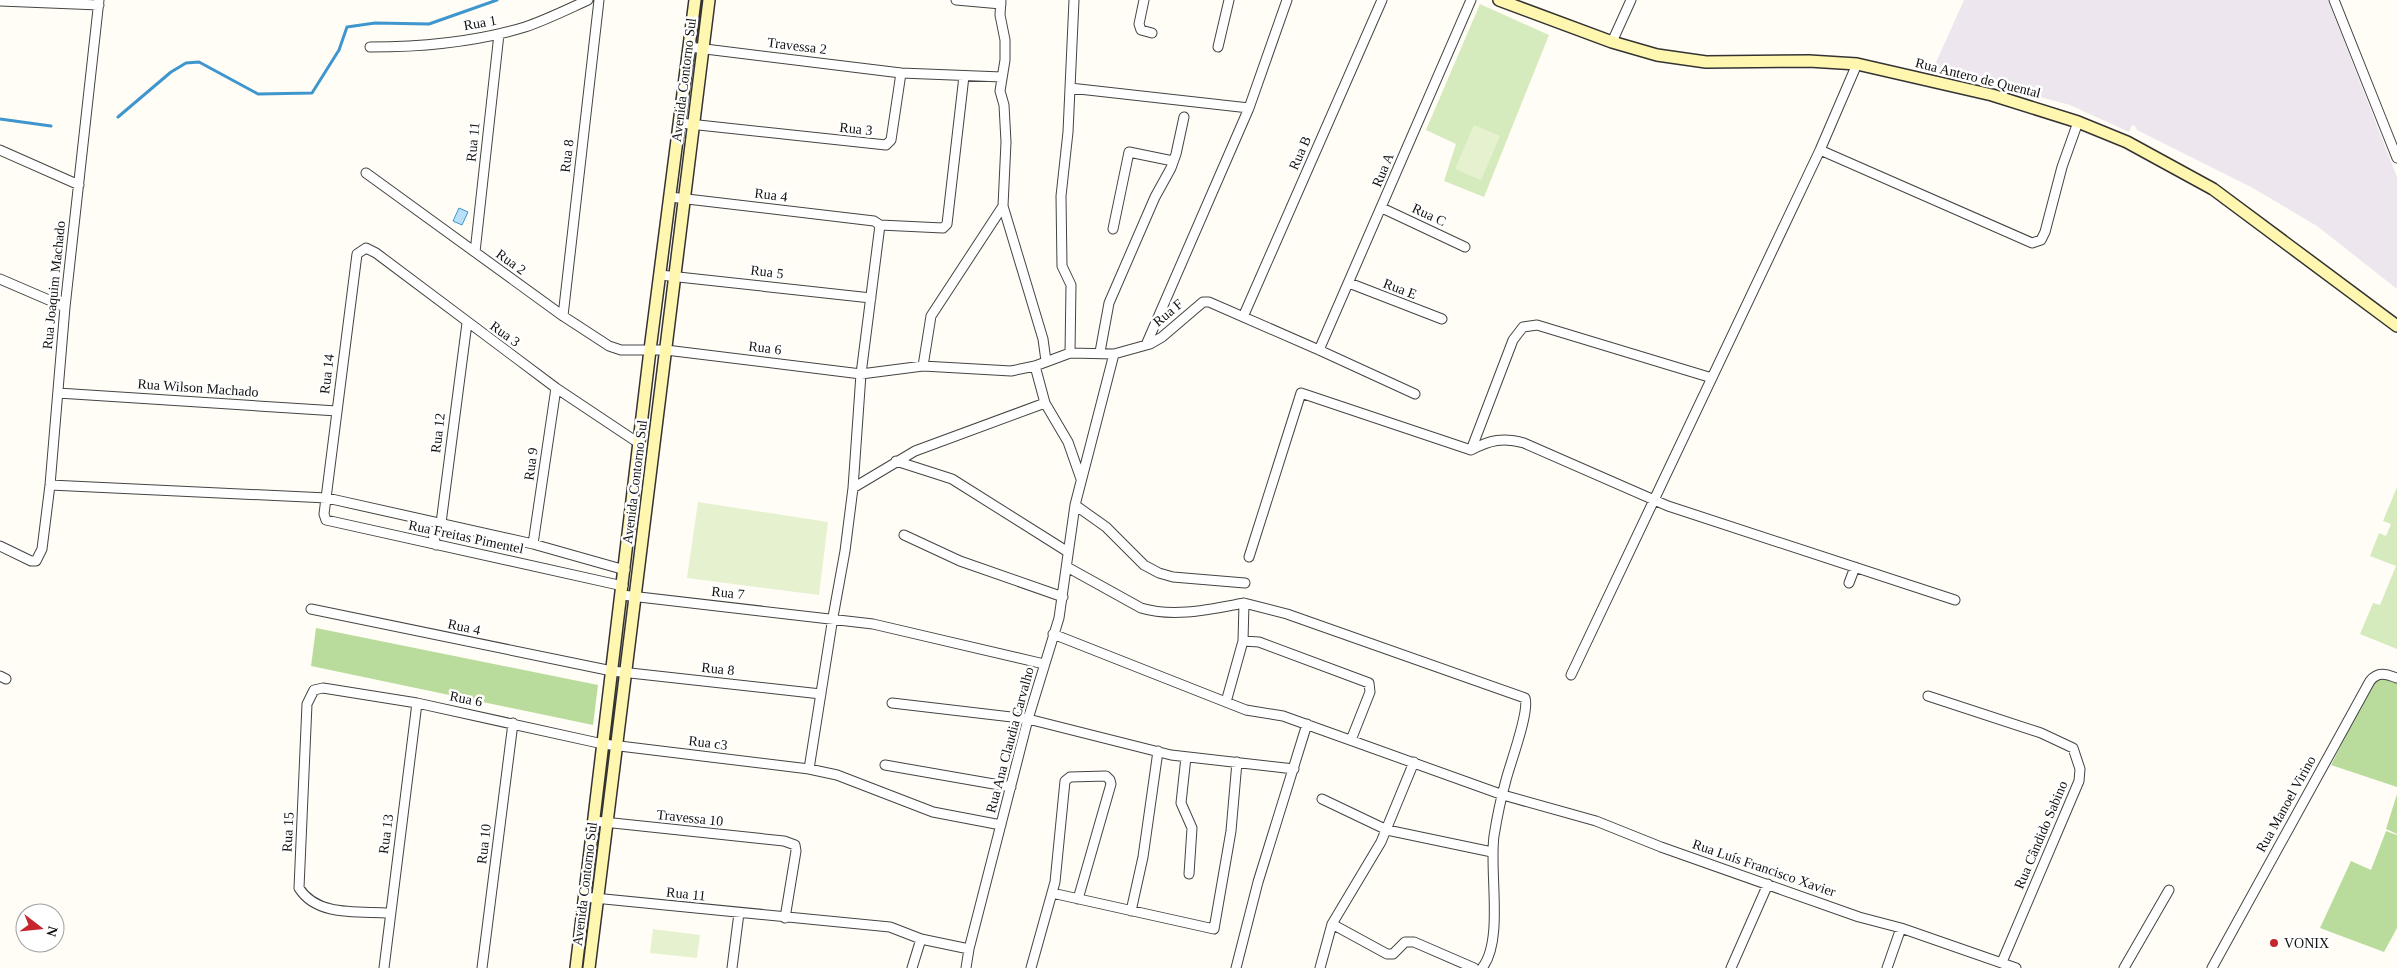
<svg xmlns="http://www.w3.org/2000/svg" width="2397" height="968" font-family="'Times New Roman',serif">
<rect width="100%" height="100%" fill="#fffdf5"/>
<!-- industrial -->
<path fill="#eee6ef" d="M1964,0H2328L2397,177V289L2317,226L2251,187L2137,130L2135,126L2132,125L2129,132L2070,105L1933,69Z"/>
<!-- green -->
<path fill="#d5ebbd" d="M1480,4L1549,35L1484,197L1444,181L1456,144L1426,130Z
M2397,487V649L2360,634L2373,603L2380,605L2396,566L2370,556L2379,533L2386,536L2391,524L2383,521Z"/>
<!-- forest -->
<path fill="#b9dc9c" d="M316,628L598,685L593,725L311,666Z
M2384,677L2397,682V787L2331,765L2373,682Z
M2397,794V834L2386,829Z
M2386,831L2397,835V928L2384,952L2320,928L2351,861L2371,870Z"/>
<!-- pitch -->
<path fill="#e6f2cf" d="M1474,125L1500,136L1481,180L1455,169Z
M698,502L828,522L819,595L687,578Z
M653,929L700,935L697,958L650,953Z"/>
<!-- water -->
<path fill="#b9e0f7" stroke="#3f96cf" d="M459,208L468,212L462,225L453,221Z"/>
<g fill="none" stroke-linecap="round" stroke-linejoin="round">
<!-- stream -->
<path stroke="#3f96cf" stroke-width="3" d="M118,117L171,72L186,63L199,62L258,94L312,93L339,50L347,27L375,23L429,24L497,0
M0,119L51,126"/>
<!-- street casing -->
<g stroke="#444" stroke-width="11">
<path id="street" d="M956,0L1001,4
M1001,0L1000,15L1005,40V60L1000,91L1004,105L1006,142L1003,206L1043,339L1046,361
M1144,0L1139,24L1141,30L1152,33
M2334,0L2397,158
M0,1L99,5
M1612,42L1631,0
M370,47C421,47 476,42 525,27C546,20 568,9 588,0
M689,47L901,73L1002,77
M1218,47L1229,0
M1070,88L1249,108
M680,123L886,145L891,140L901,73
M0,150L79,185
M1820,150L2032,243L2041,240L2045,232L2062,167L2078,122
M366,173L563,316L609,346L621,350H666L861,374L923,366L1011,371L1035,366L1070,353L1114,354L1150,344L1162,337L1203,302H1209L1319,350L1415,394
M670,197L874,221L880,225L861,374L853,488L845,551L833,617L809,769
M1382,208L1465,247
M880,225L943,228L947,224L964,76
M1113,229L1129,152L1173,161
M475,252L499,34
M660,275L871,298
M0,279L65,307
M1349,283L1442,319
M563,316L599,0
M1243,317L1382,0
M1146,345L1249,108L1287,0
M1319,350L1471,0
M1100,352L1109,303L1155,197L1171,168L1176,154L1184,117
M1070,353L1071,285L1062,266L1061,196L1068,132L1074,0
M923,366L931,316L1003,206
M1035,366L1045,403L1068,442L1081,479
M58,393L337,411
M1471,450L1513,340L1523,327L1537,325L1712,378
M896,461L952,479L1068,552
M50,485L327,498L533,544L625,570
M853,488L915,451L1045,403
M1075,505L1106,527L1144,565L1159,573L1173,577L1245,583
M904,535L960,561L1063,597
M533,544L556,388
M436,545L433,534L441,523L467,323
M0,546L31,561H36L42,549L50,485L65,307L99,0
M1249,557L1301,393L1471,450C1490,440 1503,437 1524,443L1668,506L1955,600
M1067,567L1141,608C1174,618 1211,609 1244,603L1287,614L1525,698C1530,711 1510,764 1506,780C1501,798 1497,817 1494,836C1489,871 1504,941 1482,968
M1849,583L1855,567
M623,586L326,520L324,514L357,254L366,248L376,253L556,388L640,444
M622,595L873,624L1044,664
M311,609L612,671L821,694
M1053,634L1246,710L1283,716L1503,795L1596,821L1661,847L1859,917L1901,928L2016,968
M1243,641L1244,603
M1571,675L1820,150L1857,64
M0,676L6,679
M1928,696L2041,733L2073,748L2080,769L2079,781L2002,962
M1226,702L1243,641L1259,642L1369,683L1370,692L1351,740
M892,703L1028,719L1171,755L1294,769
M1186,757L1181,803L1192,828L1189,874
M885,765L1011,787
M1322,799L1387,830L1492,852
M594,821L784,841L795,845L796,851L785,918
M1052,893L1214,929L1231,831L1237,762
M584,897L890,927L921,939L969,949L1028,719L1059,618L1075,505L1114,354
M1131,911L1143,857L1158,751
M389,913C359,911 317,917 299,888L307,704L314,690L323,688L417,703L603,744L809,769L837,775L933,812L1001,825
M1332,924L1387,954H1393L1405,942H1414L1474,968
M384,968L417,703
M482,968L513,723
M732,968L739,913
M912,968L921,939
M966,968L969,949
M1031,968L1055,882L1065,781L1070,777L1106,776L1110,780L1111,784L1078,899
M1236,968L1258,882L1307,724
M1320,968L1332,924L1381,842L1414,762
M1731,968L1768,884
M1887,968L1901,928
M2124,968L2169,890
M2212,968L2370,681C2378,671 2386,674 2397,678"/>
</g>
<!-- secondary casing -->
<g stroke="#333" stroke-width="14">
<path id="secondary" d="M1499,0L1612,42L1657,55L1706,62L1809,61L1857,64L1992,95L2078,122L2127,142L2213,189L2397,326
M576,968L650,350L695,0
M589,968L709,0"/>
</g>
<!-- street -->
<use href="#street" stroke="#fff" stroke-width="9"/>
<!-- secondary -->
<use href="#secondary" stroke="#fff6b0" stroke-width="11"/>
</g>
<!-- markers -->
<circle fill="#c4262e" stroke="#fff" stroke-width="2" cx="2274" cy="943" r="5"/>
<g text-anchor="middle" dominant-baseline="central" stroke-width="5" stroke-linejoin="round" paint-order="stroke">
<!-- street labels -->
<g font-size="14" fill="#111" stroke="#fff">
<text transform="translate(480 23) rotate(-10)">Rua 1</text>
<text transform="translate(797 46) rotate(7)">Travessa 2</text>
<text transform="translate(1978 78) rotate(14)">Rua Antero de Quental</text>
<text transform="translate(684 80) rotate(-83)">Avenida Contorno Sul</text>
<text transform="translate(856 129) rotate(6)">Rua 3</text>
<text transform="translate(473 142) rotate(-84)">Rua 11</text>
<text transform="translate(1300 153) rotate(-66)">Rua B</text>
<text transform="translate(567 156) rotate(-83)">Rua 8</text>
<text transform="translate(1383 170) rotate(-67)">Rua A</text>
<text transform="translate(771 195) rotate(7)">Rua 4</text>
<text transform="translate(1429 215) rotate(25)">Rua C</text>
<text transform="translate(511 262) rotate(36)">Rua 2</text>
<text transform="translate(767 272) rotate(7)">Rua 5</text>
<text transform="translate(54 285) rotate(-84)">Rua Joaquim Machado</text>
<text transform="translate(1400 289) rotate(21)">Rua E</text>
<text transform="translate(1168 313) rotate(-40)">Rua F</text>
<text transform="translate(505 334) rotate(36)">Rua 3</text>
<text transform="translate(765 348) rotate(7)">Rua 6</text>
<text transform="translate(327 374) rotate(-83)">Rua 14</text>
<text transform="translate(198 388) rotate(4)">Rua Wilson Machado</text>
<text transform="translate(438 433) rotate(-83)">Rua 12</text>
<text transform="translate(531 464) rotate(-82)">Rua 9</text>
<text transform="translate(635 482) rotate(-83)">Avenida Contorno Sul</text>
<text transform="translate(466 537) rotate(12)">Rua Freitas Pimentel</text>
<text transform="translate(728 593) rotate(6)">Rua 7</text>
<text transform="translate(464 627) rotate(12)">Rua 4</text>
<text transform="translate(718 669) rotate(6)">Rua 8</text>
<text transform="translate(466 699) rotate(11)">Rua 6</text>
<text transform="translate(1010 740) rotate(-75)">Rua Ana Claudia Carvalho</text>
<text transform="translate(708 743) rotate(7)">Rua c3</text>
<text transform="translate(2286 804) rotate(-61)">Rua Manoel Virino</text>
<text transform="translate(690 818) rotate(6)">Travessa 10</text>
<text transform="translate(288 832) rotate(-87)">Rua 15</text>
<text transform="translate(386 834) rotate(-82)">Rua 13</text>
<text transform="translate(2041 835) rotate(-67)">Rua Cândido Sabino</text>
<text transform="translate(484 844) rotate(-83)">Rua 10</text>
<text transform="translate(1764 868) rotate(19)">Rua Luís Francisco Xavier</text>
<text transform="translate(585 884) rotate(-83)">Avenida Contorno Sul</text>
<text transform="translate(686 894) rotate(6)">Rua 11</text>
</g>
<!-- poi labels -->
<g font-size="14" fill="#111" stroke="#fff" text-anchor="start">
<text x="2284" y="943">VONIX</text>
</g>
</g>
<!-- north arrow -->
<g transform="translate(40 928) rotate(106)"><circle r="24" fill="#ffffff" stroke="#a0a0a0"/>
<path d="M0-4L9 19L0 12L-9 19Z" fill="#c4262e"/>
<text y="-8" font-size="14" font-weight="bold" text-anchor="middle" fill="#111111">N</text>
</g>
</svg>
